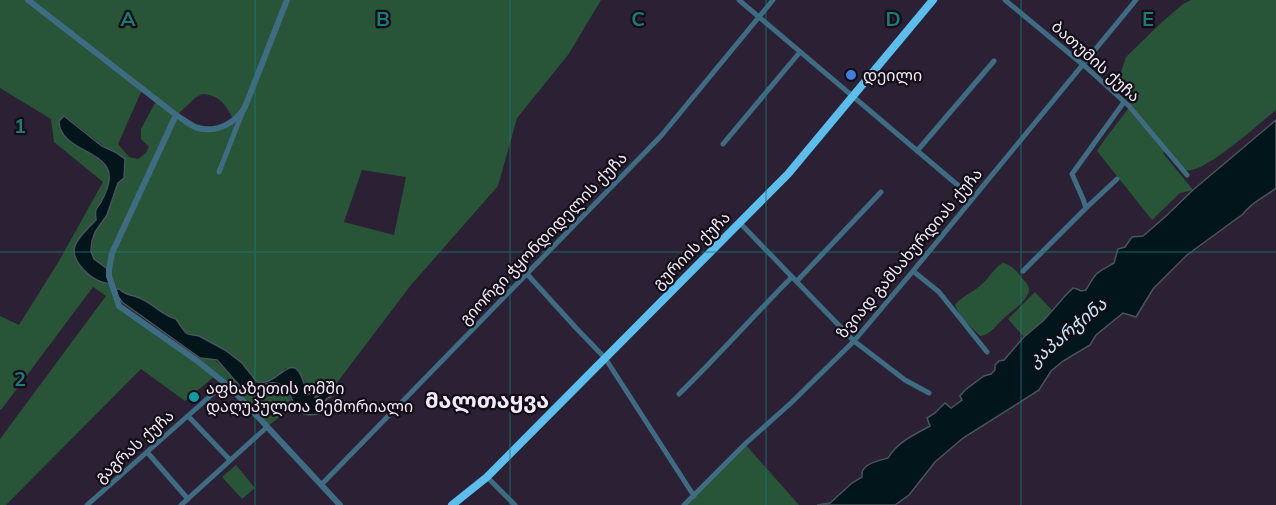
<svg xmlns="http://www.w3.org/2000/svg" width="1276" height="505" font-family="Mulish,'Noto Sans Georgian',sans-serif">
<rect width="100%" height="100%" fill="#2c2134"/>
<!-- green -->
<path fill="#285437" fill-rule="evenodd" d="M0,0H601L568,55L517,118L498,186L411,285L336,384L332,380L322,387L318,399L315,397L316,391L307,396L304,379L286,368C275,378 261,393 250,373L194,336L185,332L176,319C166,317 160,310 151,304C144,299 136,298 128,295C123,293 118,288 112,285L119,306L195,360C216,350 233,378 245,392C253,391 257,387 264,385C282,379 286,392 294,405L267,427L216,375L185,401L141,369L6,505H0V439L106,296L93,287L1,410L0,409V316L19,325L59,261L103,182L54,142L51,119L0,88ZM142,90L156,101L141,129V139L149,147L146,153L138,159L129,157L118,144ZM202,94C221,95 225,105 234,120C204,131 204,131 177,115L195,98ZM64,116C82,127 96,143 115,152L107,215L95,232L91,251L94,259L109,270L87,272L80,266L75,245L96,220L95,211L102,200L109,183L108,169L100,161L85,150L59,121ZM362,170L406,177L394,235L344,222Z
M1191,0H1276V110C1262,121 1202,176 1186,170C1180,168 1171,155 1166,150L1163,153L1193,190L1180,193L1152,220L1097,151L1105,139L1131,105L1119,88V78L1126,57L1162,22L1183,4Z
M1003,263C1011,265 1016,270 1021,277C1024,280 1028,284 1029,288C1030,299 1012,311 1005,317C997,324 991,335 980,336L961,317L955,305C962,296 974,292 982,284C990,277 994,268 1003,263Z
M1035,292L1052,310L1044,320L1024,337L1008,319Z
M745,444L799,505H684Z
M236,465L255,488L242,499L222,477Z"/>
<!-- water -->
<path fill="#01151b" stroke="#49555d" stroke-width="1.5" d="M64,116L102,146L115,152L125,159L124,178L118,183L107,215L95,232L92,241L91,251L94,259L109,270L112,284C107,283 102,283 97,280C87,275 70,259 75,246C78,237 89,227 96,220C96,218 95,212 96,210C97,207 99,205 101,202C106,193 112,180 108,170C100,150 59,148 59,121Z
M1276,120V188C1265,197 1251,202 1243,214L1187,255L1153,289L1136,317L1123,313L1096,335L1090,345L1063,361L1051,371L1039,390L963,438L935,462L909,495L895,505H817L830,503L852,483L862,477C860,464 877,461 888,458C897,442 914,435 930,426L927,418L935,413L945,403L951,408L962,400L960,396L965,390L984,376L991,374L995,370V365L999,361L1004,360L1024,337L1044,320L1065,296L1073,288L1077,289L1081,291L1086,290C1097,271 1095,274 1114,263L1118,249L1125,247L1132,237L1143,236L1165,217L1193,190Z
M116,289H119C127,296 128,294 137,297C152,302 161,315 176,319L185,332L188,334L199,336L225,350L242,363L257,382C281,388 295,338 307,395L316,390L315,397L318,398L322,387L331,379L336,384L331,391L333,395C324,400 320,404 318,414C289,420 297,392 279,384C268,379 255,390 245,392L217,360L200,358L122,302L118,296Z"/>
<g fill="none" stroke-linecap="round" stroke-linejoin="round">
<!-- minor -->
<path stroke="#3e6c83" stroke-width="5" d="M739,0L973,198
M1005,0L1087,68L1129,106L1187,175
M723,144L800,52
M917,151L994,61
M219,172L243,111
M1086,208L1117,179
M739,222L854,341L905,380L929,393
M913,271L939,292L987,352
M1023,271L1086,208L1083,199L1072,174L1124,102
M527,274L577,329L605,358L694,496
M797,281L881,192
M679,394C718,356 754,315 792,277
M188,416L230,460
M147,452L188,499
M487,477L515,505
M321,485L661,136L773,0
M87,505L225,383
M181,505L267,427
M684,505L745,444L792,402L854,341L913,271L1136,0"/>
<!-- tertiary -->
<path stroke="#3e6c83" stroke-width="6" d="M28,0L176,115L112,253L109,270V276L119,306L196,360L231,388L340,505
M176,115C183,119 191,126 198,128C217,133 236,123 245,107L287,0"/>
<!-- trunk -->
<path stroke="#5cbeec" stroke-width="8" d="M452,505L487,477L788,174L933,0"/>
</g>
<!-- grid -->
<path fill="none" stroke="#1a7c75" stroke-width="1.5" stroke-opacity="0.55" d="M255,0V505M510,0V505M766,0V505M1021,0V505M0,252H1276"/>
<!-- markers -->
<circle fill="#3f7fe0" stroke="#120d16" stroke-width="2" cx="851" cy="75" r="6"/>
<circle fill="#0f9aa8" stroke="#120d16" stroke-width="2" cx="194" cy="397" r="6"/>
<g text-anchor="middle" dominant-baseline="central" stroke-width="4.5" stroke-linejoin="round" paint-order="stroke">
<!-- street labels -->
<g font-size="16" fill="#f2eaf8" stroke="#120d16">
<text transform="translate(1096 61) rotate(42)">ბათუმის ქუჩა</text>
<text transform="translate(543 238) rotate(-46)">გიორგი ჭყონდიდელის ქუჩა</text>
<text transform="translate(691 250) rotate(-45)">გურიის ქუჩა</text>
<text transform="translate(909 253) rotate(-50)">ზვიად გამსახურდიას ქუჩა</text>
<text transform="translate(134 446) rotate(-42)">გაგრას ქუჩა</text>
</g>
<!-- poi labels -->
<g font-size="16" fill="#f2eaf8" stroke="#120d16" text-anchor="start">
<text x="863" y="75">დეილი</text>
<text x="206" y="388">აფხაზეთის ომში<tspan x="206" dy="18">დაღუპულთა მემორიალი</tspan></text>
</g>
<!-- water labels -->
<g font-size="18" font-style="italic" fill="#c4e9f6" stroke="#120d16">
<text transform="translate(1067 332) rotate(-40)">კაპარჭინა</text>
</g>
<!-- district labels -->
<g font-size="22" font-weight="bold" fill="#f2eaf8" stroke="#120d16">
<text x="487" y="400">მალთაყვა</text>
</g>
</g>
<g font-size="20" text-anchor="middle" font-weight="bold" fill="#1a7c75" stroke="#120d16" stroke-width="4.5" stroke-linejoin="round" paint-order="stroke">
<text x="128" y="26">A</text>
<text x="383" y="26">B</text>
<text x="638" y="26">C</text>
<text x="893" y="26">D</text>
<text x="1148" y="26">E</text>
<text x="20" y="133">1</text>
<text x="20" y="386">2</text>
</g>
</svg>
